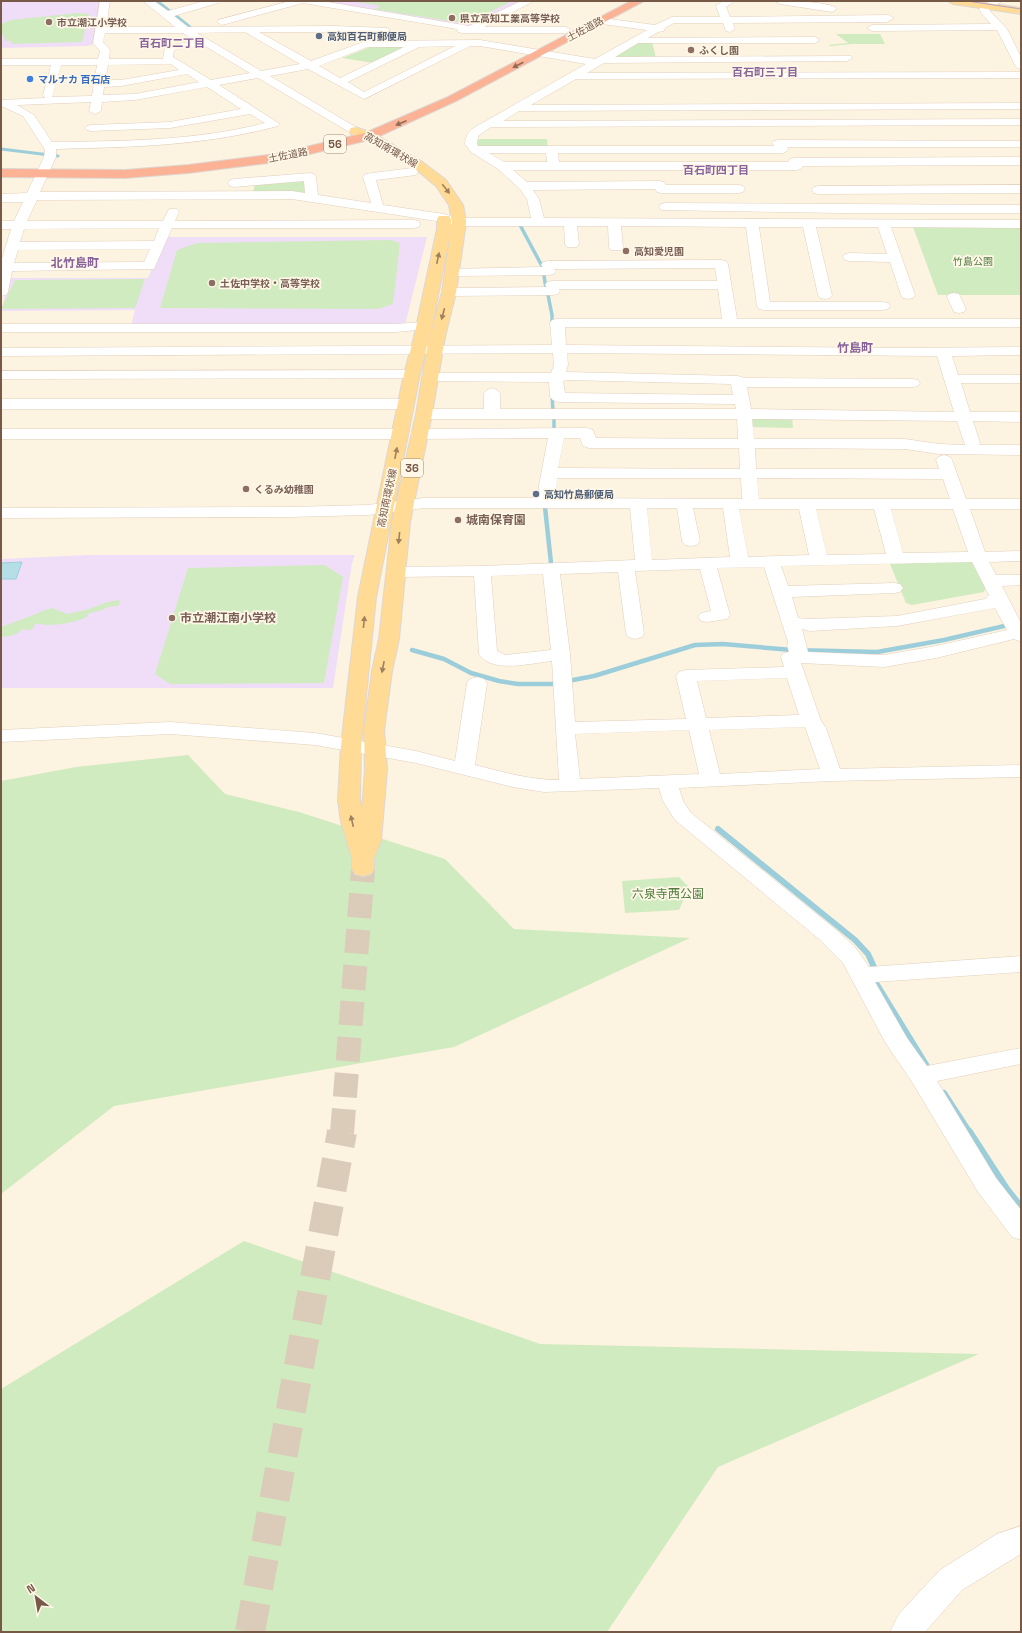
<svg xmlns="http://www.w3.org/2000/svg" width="1022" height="1633" font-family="'Space Grotesk','Noto Sans JP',sans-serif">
<rect width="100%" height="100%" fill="#fdf3e1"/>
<!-- education -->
<path fill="#f0def9" d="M1,1H101L94,44L88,46L1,48Z
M313,1H522L474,25L463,26Z
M164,237H427L405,325L131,326L135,310L1,311L9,278H148Z
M88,555H355L352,563L333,688H1V559Z"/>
<!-- green -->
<path fill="#d0ebbf" d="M351,1H512L472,21L456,22L374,9L381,6Z
M78,13L89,14L82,42L11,44V41H5L4,35H1V24L11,20Z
M836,34H880L885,44H852L831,46L828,45L848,43Z
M652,42L656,58H618L616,56L636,43Z
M404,46L407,48L374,63L342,58L370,47Z
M480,139H547L548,149L477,147L474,141Z
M306,181L307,194L253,193L255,183Z
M913,227H1021V295H938Z
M391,240L400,243L393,304L378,309L160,308L177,250L197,243Z
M145,279L135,308L1,309L15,280Z
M792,417L793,428L752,427L750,418Z
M969,560L975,563L986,587L984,592L912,605L906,603L890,564Z
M325,565L343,577L324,683L170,684L155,674L188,568Z
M119,600L120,604L117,606L108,607L102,610L87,614L88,616C79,622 59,625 48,625C43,625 40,623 35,624C33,631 28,631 22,629C17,636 9,636 1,637V627L31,616L45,610L52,608L67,614L86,610L108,602Z
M188,755L225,794L299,812L445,859L514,929L690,938L454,1047L114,1106L1,1194V781L76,767Z
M679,877L689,887L679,910L625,913L622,881Z
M244,1241L540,1344L979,1354L718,1467L607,1632H1V1389Z"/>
<!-- water -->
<path fill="#b5dfe7" stroke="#9bceda" d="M22,562L16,579H1V563Z"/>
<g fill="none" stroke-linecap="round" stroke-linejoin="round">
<!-- stream-far4 -->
<path stroke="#9bceda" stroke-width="3" d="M157,1L171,12
M175,15L191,28
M1,149L58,156"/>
<!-- stream-far3 -->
<path stroke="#9bceda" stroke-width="3.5" d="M520,225L543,268
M544,276L546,288
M548,295L552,315V327
M552,393L553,412
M554,418V432H556"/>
<!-- stream-far2 -->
<path stroke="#9bceda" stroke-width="4.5" d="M554,431L556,432
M545,507L551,563
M412,650L444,659L471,673L499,681L518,684H552L594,676L695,645L723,644L792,650L877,652L944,640L1021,622"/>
<!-- stream-far1 -->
<path stroke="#9bceda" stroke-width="6" d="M718,829L855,940L868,954L874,967
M876,983L927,1066
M944,1093L970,1133"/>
<!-- stream -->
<path stroke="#9bceda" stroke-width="8" d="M969,1132L1006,1189L1021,1208"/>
<!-- major-tunnel-far1 -->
<path stroke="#dbccba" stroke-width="24" stroke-dasharray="24 12" stroke-linecap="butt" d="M342,1133L363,869"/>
<!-- major-tunnel -->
<path stroke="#dbccba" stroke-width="30" stroke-dasharray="30 15" stroke-linecap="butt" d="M250,1632L342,1132"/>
<!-- minor casing -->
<g stroke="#e2cfbd" stroke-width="1">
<path id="minor" d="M100,1H110L106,27H175L143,1H154L168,11L204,1H220L218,3L174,16L188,27L335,26L387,28L392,31L387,34L335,32H259L311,61L366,41L480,40L595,59L647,30L602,24L597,21L598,19L602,18L655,25L672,17H720L716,6L723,1H735L726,7L730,17L889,15L894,18L887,22L733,23L735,29L730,32L726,31L723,23H674L665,28L664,31L658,32L648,38L815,37L820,40L815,43H638L615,57L851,56L852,58L847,61L604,63L587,73L1021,72V78L576,79L531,105L1021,103V109L519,111L503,121L1021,119V125L491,127L478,136L477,144L478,146H774L772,143L774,141L778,140L1021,141V147H787L789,149L787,151L783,153H558L559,162H788L790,159L794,158L1021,157V165L803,166L801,169L797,170H513L527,182L660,181L664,182L666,185H739L743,186L745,189L743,192L739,193H661L657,192L655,189L533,190L539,199L544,218L1021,220V228L891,227L915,295L913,298L908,299L903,298L901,295L890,262L850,261L845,260L843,257L845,254L850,253L887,254L878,227H816L832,295L830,298L825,299L820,298L818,295L803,227H759L770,302H883L888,303L890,306L888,309L883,310H764L759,309L757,306L746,227L621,226L623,247L621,250H611L609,247L608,226H577L579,244L577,247H567L565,244L564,226H459L443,222L292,199L37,200L27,221H163L169,209H177L179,212L175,221L414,220L419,221L420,224L419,227L414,228H172L154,269L12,271L8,292L6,295L1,296V262L11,229H1V221H14L23,202H1V194L27,193L44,157L45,150L23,116L1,106V100L45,98L43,95L51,65H1V59H98L100,51L93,43ZM245,32L300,64L261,71L197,33ZM105,33H183L195,41L165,46L163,59H109L110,50L103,42ZM203,45L250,73L211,80L173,57L174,50ZM455,46L364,92L348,82L419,47ZM470,46H480L586,64L484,122C473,129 467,129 465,144L471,152L498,169L520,189L527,199L531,218H459L444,214L383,205L376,180L416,175L418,172L416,169L412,168L365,174L363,177L371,203L318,195L316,177L314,174L310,173L234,179L230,180L228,183L230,186L234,187L304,181L305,193L292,191L40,192L56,157V149C133,147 203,146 278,126L280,124L219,85L258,78L351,133H359L361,131L359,129L270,76L308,69L364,99ZM367,47H404L340,78L319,66ZM171,64L179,70L121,80H105L108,65ZM61,65H97L92,96L52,97ZM187,74L199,82L135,94L103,95L104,87L121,86ZM207,87L241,109L170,122L91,125L87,126L85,128L87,130L91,131L170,128L250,114L265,123C195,141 123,141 52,142L34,115L17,105L91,102L89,111L95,114L101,111L102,102L135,100ZM489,153H546L547,162H504ZM159,228L154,241L20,242L24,229ZM150,249L144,262L14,263L18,250Z
M290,1H322L469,26L521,1H534L484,27H566L571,30L566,33H462L458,32L457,29L303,3L222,25L217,22L218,20Z
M775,1C787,1 830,1 837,9L832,12L780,4Z
M990,1H1002L989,10L1007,29L1021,57V70L1016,67L997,30L872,31L867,28L872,25L991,24L982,14L979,9Z
M1021,185V193L818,194L814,193L812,190L814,187L818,186Z
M665,203L1021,205V213H842L661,210L659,207L661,204Z
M721,260L726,261L728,264L737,319H1021V327H565L566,345L899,348L1021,347V355L952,356L958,375H1021V383H961L970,412H1021V422L973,421L980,443L979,445H1021V455L939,454L905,449L755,448L756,469H939L936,460L938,457L944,455L950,457L952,460L966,499H1021V509H970L985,552L1021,551V561L989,562L996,575H1021V585L1002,586L1021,623V642L1014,639L936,658L884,667L801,663L821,721L826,728L840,769L1021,765V777L832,781L679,788L683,801L690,812L835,929L855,947L869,967L1021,956V972L875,982L907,1038L927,1066L1021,1048V1064L937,1081L996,1178L1021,1210V1240L1012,1237L978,1192L912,1082L885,1042L843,963L819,939L675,820L663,801L659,788L544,792L513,787L416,763L315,745L170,734L1,742V730L170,722L315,733L416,751L455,761L467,683L470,679L477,677L484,679L487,683L475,765C503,772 530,780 559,780L552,661C531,663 492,674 479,654L474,576L395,577L389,576L386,572L389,568L395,567L482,566L635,560L630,508H424L368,515L289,517L1,518V508L289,507L368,505L424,498H539V485L548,438L419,439L413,437L411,434L413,431L419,429L587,428L593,430L596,438L738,439L737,419H424L419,417L416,414L419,411L424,409H484V393L487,390L492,388L497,390L500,393V409H736L735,404L558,402L553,400L550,397L549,382L430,381L425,380L423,377L425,374L430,373H551L554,365L553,353L1,356V348L552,345L550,323L552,320L557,319H722L718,289H559L560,291L558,294L553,295L449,296L444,295L442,292L444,289L449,288L547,287L545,285L547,282L552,281H717L715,268L554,269L556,271L554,274L549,275L452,276L447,275L445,272L447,269L543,267L541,265L543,262L548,261ZM567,353L937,356L954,412L751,409L747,387H913L918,386L920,383L918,380L913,379L744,378L738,376L566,372L568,365ZM567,380L731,384L733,395L565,393L563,381ZM752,419L957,421L965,445L939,444L905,439H754ZM564,438H580L583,446L589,448H739L740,469L558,468ZM557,478H741L742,499L556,498ZM757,478L943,479L950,499H759ZM647,508H677L682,541L685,545L691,546L697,545L700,541L693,508H723L730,557L652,560ZM739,509H799L809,555L748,557ZM816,509H874L886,554L827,555ZM891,509H953L968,552L903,553ZM972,562L989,595L985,599L897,616L810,619L798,618L792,597L894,593L900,592L903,588L900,584L894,583L788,586L781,566ZM764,567L788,642L787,645L789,652L783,653L781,657L784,667L686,670L679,672L676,676L686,719L575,722L570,654L560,574L618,572L626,633L628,637L635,639L642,637L644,633L635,571L700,569L711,611L701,613L698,617L701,621L707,622L727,619L730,615L717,568ZM543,574L551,650L505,655L497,651L491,576ZM995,608L1007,630L936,646L884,655L808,652L802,629L810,631L897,626ZM787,678L799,715L706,718L697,681ZM805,727L820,769L720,774L709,730ZM689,730L699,774L580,779L575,734Z
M954,293L959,294L966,309L964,312L959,313L954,312L947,297L949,294Z
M423,322L428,323L430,326L428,329L396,332H1V324H396Z
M412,370L417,371L419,374L417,377L412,378L1,379V371Z
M1,399H406L411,401L414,404L411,407L406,409H1Z
M1,429H400L406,431L408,434L406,437L400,439H1Z
M1021,1526V1554L962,1590L925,1632H890L899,1614L940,1570L997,1534Z"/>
</g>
<!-- major casing -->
<g stroke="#ded7d3" stroke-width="2">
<path id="major" d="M948,1H974L1021,8V14L953,4Z
M355,127L373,133L421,161L446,180L463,205L466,222L456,292L445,337L432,414L410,522L399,639L392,671L384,730L387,769L381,841L374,858V869L371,874L363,876L355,874L352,869V858L341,822L338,800L341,746L358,597L404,374L414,337L437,229V219L439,216H449L451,219V229L430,337L442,292L452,222L449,205L436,186L413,167L365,139L351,134L349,131L351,128ZM429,337L416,414L392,522L379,639L372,671L364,730L365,769L362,811L360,800L361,746L376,597L420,374Z"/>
</g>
<!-- highway casing -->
<g stroke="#ded7d3" stroke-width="2">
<path id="highway" d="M631,1H644L456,101L373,139L276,162L188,173L125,178L1,177V169L125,170L188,165L276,154L365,133L448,97Z"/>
</g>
<!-- minor -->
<use href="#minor" fill="#fff" fill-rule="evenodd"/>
<!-- major -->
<use href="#major" fill="#ffdb96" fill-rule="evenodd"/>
<!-- highway -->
<use href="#highway" fill="#fbb295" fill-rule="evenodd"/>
<!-- tram -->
<path stroke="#b6a0c7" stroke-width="1" d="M967,1L1021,9"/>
</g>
<!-- one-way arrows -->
<defs><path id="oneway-solid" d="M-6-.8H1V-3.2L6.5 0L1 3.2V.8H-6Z"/></defs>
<g fill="#916b57">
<use href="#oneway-solid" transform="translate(518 65) rotate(153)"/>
<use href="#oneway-solid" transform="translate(401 123) rotate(157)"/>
</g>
<g fill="#9f805f">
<use href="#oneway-solid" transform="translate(446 189) rotate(52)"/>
<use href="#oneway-solid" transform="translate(438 258) rotate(-78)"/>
<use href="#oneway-solid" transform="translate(443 314) rotate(105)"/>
<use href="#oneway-solid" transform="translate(396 453) rotate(-79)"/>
<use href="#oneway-solid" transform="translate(399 538) rotate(96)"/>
<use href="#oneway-solid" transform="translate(364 622) rotate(-84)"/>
<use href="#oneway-solid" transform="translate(383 667) rotate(101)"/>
<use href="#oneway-solid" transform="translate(352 821) rotate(-103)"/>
</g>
<!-- markers -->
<g fill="#8d6e63" stroke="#fff7e8" stroke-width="1.5">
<circle cx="452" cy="18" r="4"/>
<circle cx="49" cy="22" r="4"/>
<circle cx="691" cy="50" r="4"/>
<circle cx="626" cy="251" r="4"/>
<circle cx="212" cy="283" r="4"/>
<circle cx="246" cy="489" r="4"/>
<circle cx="458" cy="520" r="4"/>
<circle cx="172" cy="618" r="4"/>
</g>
<g fill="#5c6f8a" stroke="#fff7e8" stroke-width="1.5">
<circle cx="319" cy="36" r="4"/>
<circle cx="536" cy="494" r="4"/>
</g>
<circle fill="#3f7fe0" stroke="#fff7e8" stroke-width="1.5" cx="30" cy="79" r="4"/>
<g text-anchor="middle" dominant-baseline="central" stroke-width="3.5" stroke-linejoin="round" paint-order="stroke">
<!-- far-education labels -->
<g font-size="10" font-weight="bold" fill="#785e54" stroke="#fff7e8" text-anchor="start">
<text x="460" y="18">県立高知工業高等学校</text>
<text x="57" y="22">市立潮江小学校</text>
<text x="699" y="50">ふくし園</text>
<text x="634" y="251">高知愛児園</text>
<text x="220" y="283">土佐中学校・高等学校</text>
<text x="254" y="489">くるみ幼稚園</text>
</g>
<!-- far-street labels -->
<g font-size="10" fill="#765947" stroke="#fff7e8">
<text transform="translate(585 29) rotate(-28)">土佐道路</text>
<text transform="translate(391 150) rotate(30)">高知南環状線</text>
<text transform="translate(288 155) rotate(-11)">土佐道路</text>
<text transform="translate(387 498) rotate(-78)">高知南環状線</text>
</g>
<!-- far-service labels -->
<g font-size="10" font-weight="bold" fill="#4e5e75" stroke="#fff7e8" text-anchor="start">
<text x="327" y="36">高知百石町郵便局</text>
<text x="544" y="494">高知竹島郵便局</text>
</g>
<!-- far-shop labels -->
<g font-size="10" font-weight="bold" fill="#366cbe" stroke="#fff7e8" text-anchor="start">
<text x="38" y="79">マルナカ 百石店</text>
</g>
<!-- far-park labels -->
<g font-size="10" fill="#4f7c3e" stroke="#fff7e8">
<text x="973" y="261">竹島公園</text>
</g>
<!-- far-neighbourhood labels -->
<g font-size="11" font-weight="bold" fill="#88629a" stroke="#fff7e8">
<text x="172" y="43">百石町二丁目</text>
<text x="765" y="72">百石町三丁目</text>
<text x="716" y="170">百石町四丁目</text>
</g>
<!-- shield labels -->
<g fill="#fff7e8" stroke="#9f8877" stroke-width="1">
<rect x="324" y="135" width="22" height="18" rx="3"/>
<rect x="401" y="459" width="22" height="18" rx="3"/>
</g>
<g font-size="11" font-weight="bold" fill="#765947">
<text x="335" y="144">56</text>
<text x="412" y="468">36</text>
</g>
<!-- far-quarter labels -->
<g font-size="12" font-weight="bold" fill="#88629a" stroke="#fff7e8">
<text x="75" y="263">北竹島町</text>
<text x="855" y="348">竹島町</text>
</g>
<!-- education labels -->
<g font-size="12" font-weight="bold" fill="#785e54" stroke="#fff7e8" text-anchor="start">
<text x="466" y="520">城南保育園</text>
<text x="180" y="618">市立潮江南小学校</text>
</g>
<!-- park labels -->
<g font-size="12" fill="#4f7c3e" stroke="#fff7e8">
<text x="668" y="894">六泉寺西公園</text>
</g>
</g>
<!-- border -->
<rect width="1022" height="1633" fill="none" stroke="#765947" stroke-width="4"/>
<!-- north arrow -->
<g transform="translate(36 1597) rotate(329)" stroke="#fff7e8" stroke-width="3" paint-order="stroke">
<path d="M0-3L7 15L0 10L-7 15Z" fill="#765947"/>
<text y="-6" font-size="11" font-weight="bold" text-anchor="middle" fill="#765947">N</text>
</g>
</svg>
